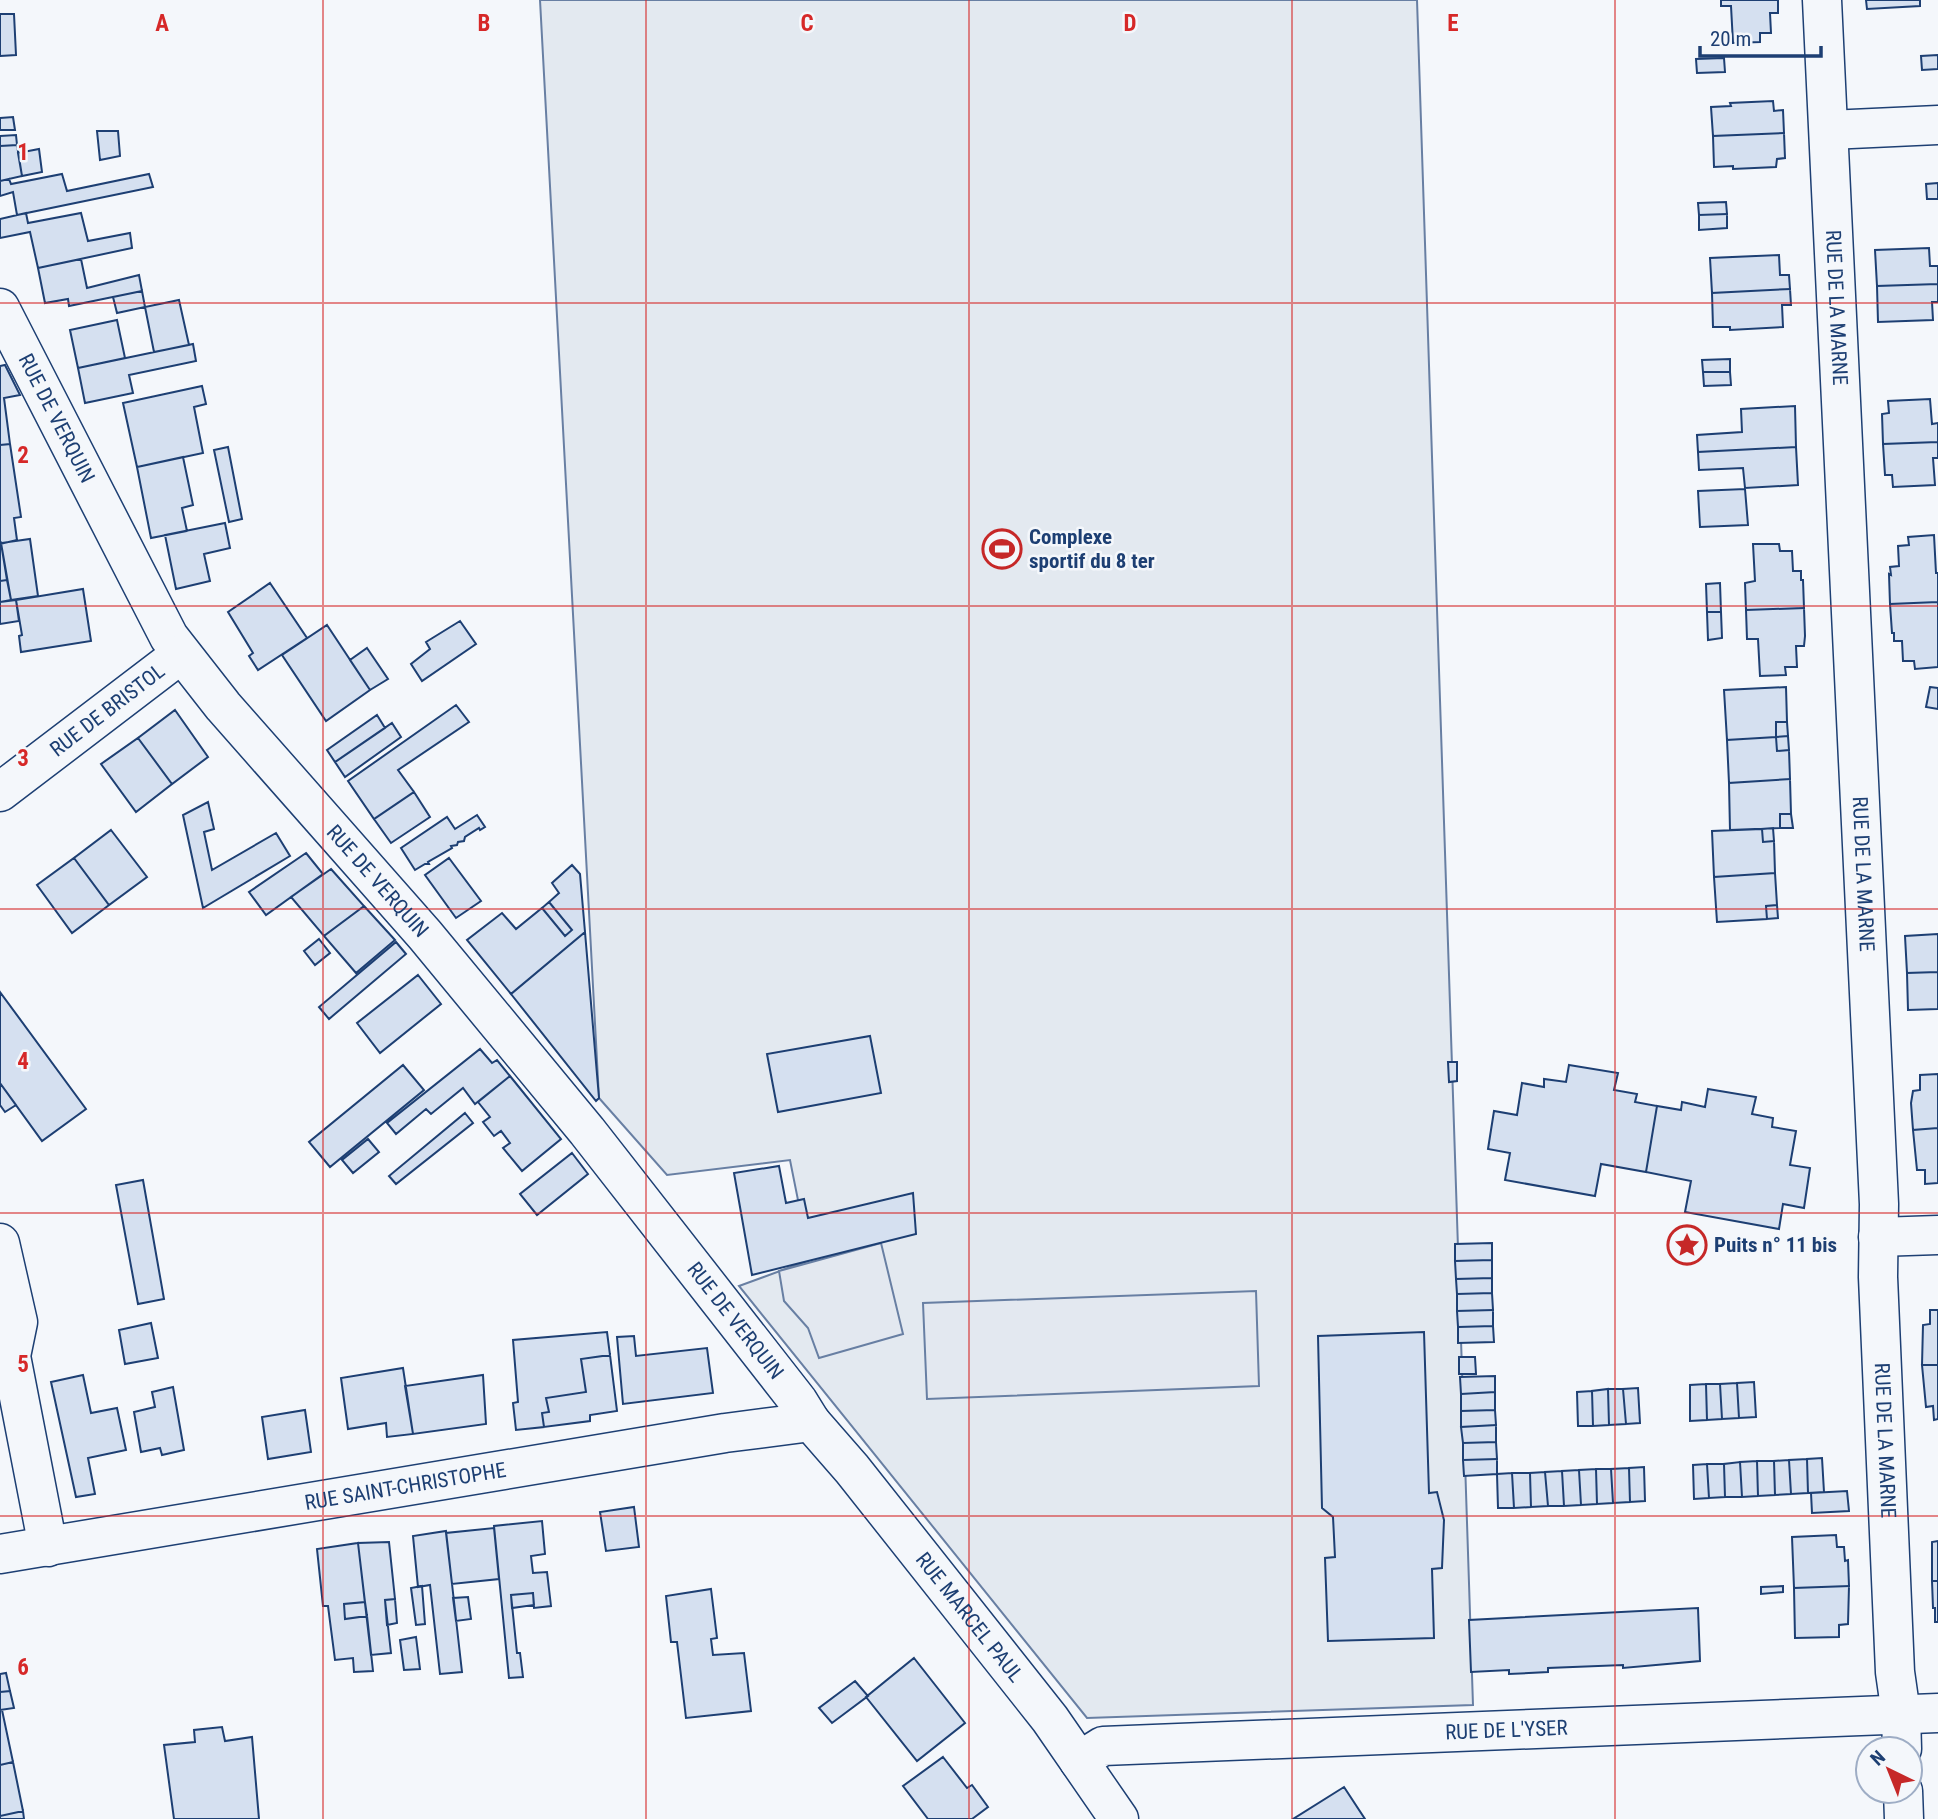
<svg xmlns="http://www.w3.org/2000/svg" width="1938" height="1819" font-family="'Roboto Condensed',sans-serif">
<rect width="100%" height="100%" fill="#f4f7fb"/>
<!-- green -->
<path fill="#e3e9f0" stroke="#687fa3" stroke-width="2" d="M540,0H1417L1473,1705L1087,1718L739,1286L810,1260L790,1160L667,1175L599,1098Z"/>
<!-- parking -->
<path fill="#e3e8f0" stroke="#687fa3" stroke-width="2" d="M881,1243L903,1334L819,1358L808,1328L784,1301L779,1271Z
M1256,1291L1259,1386L927,1399L923,1303Z"/>
<!-- building -->
<path fill="#d5e0f0" stroke="#1d3f73" stroke-width="2" d="M1721,0H1778V13H1770L1771,33H1760V42L1733,43L1731,6H1721Z
M1866,0H1920V6L1867,9Z
M0,14H14L16,55L0,56Z
M1938,55V69L1922,70L1921,56Z
M1724,58L1725,72L1697,73L1696,59Z
M1773,101L1774,111L1783,110L1784,133L1713,136L1711,107L1731,106L1730,103Z
M13,117L15,130H0V118Z
M97,131H118L120,156L100,160Z
M1784,133L1785,158L1777,159L1776,167L1733,169V166L1714,167L1713,136Z
M16,135L17,145L0,146V136Z
M17,145L22,176L0,181V146Z
M39,149L42,172L22,176L18,153Z
M62,174L67,191L149,174L153,187L17,215L13,192L0,196V181L9,179L11,184Z
M1938,183V199H1927L1926,184Z
M1726,202L1727,214L1699,215L1698,203Z
M26,213L28,223L81,213L88,241L130,233L132,248L38,268L30,232L0,238V219Z
M1727,214V228L1699,230V215Z
M1929,248L1930,266H1938V284L1877,286L1875,250Z
M1779,255L1780,275H1789L1790,289L1712,293L1710,258Z
M81,259L87,288L139,275L142,291L69,306L68,299L45,303L38,268Z
M1938,284V302H1932L1933,320L1878,322L1877,286Z
M1790,289L1791,305H1782L1783,327L1730,330V327H1713L1712,293Z
M142,291L145,307L117,313L113,297Z
M179,300L189,345L154,352L145,307Z
M117,320L125,358L78,368L70,330Z
M193,344L196,361L129,375L133,393L85,403L78,368Z
M1730,359V372H1703L1702,360Z
M5,365L20,395L4,398L10,444L0,445V366Z
M1703,372H1730L1731,385L1704,386Z
M202,386L206,404L194,407L203,453L137,467L123,403Z
M1930,399L1932,424L1938,423V442L1883,444L1882,414L1889,413L1888,401Z
M1795,406L1796,447L1698,452L1697,435L1742,432L1741,409Z
M1938,442V458H1933L1935,485L1893,487L1892,475H1885L1883,444Z
M10,444L21,517L14,518L17,540L0,544V445Z
M228,447L242,519L229,522L214,450Z
M1796,447L1798,485L1745,488L1743,468L1699,470L1698,452Z
M183,457L193,505L182,508L187,531L151,538L137,467Z
M1745,489L1748,525L1700,527L1698,491Z
M225,523L230,548L204,554L210,581L176,589L165,535Z
M1934,535L1936,573H1938V602L1890,604L1889,574L1891,575L1890,567L1899,566L1898,546L1909,545L1908,537Z
M30,539L38,596L11,600L1,543Z
M1,543L7,580L0,581V544Z
M1753,544H1779L1780,551H1792L1793,571H1801V580H1803L1804,608L1746,610L1745,583L1755,581Z
M7,580L11,600L0,602V581Z
M270,583L307,638L258,670L249,656L253,653L228,612Z
M1720,583L1721,612H1707L1706,584Z
M83,589L91,641L21,652L19,636L22,635L16,600Z
M16,600L19,621L0,624V602Z
M1938,602V667L1915,669L1914,661H1903L1902,641H1894V633H1892L1890,604Z
M1804,608L1805,636L1804,646H1796L1797,667H1785L1786,675L1760,676L1758,639H1747L1746,610Z
M1707,612H1721L1722,638L1708,640Z
M460,621L476,644L422,681L411,664L430,649L426,642Z
M327,625L370,690L326,721L282,655Z
M367,648L388,679L370,690L350,660Z
M1786,687L1787,722H1776V737L1727,740L1724,690Z
M1930,687L1938,688V709L1926,707Z
M456,705L469,722L398,770L414,792L374,819L348,781Z
M175,710L208,757L172,784L138,738Z
M377,715L385,728L335,762L327,750Z
M1776,722H1787L1788,736L1776,737Z
M392,723L401,737L345,777L335,762Z
M1788,736L1789,750L1777,751L1776,737Z
M1776,737L1777,751L1789,750L1790,779L1729,783L1727,740Z
M138,738L172,784L136,812L101,764Z
M1790,779L1791,814H1780V828L1730,830L1729,783Z
M414,792L430,817L391,843L374,819Z
M208,802L214,829L204,832L212,870L276,833L290,856L203,908L183,815Z
M1780,814H1791L1793,828H1780Z
M477,815L485,827L480,830L479,828L465,837L464,841L458,842L457,845L451,846L452,848L428,862L429,864H425L415,870L401,848L447,817L455,829Z
M1773,828L1774,841L1763,842L1762,829Z
M1762,829L1763,842L1774,841L1775,873L1714,877L1712,831Z
M111,830L147,877L109,905L74,858Z
M306,853L323,874L266,915L249,892Z
M74,858L109,905L72,933L37,885Z
M449,858L481,901L456,918L425,875Z
M572,865L580,874L585,932L511,994L467,940L502,913L516,929L542,908L565,936L572,930L549,902L559,893L552,883Z
M331,869L364,906L324,936L291,897Z
M1775,873L1777,905L1766,906L1767,919L1717,922L1714,877Z
M549,902L572,930L565,936L542,908Z
M1777,905L1778,918L1767,919L1766,906Z
M364,906L395,940L356,973L324,936Z
M585,932L599,1098L596,1101L511,994Z
M1938,934V972L1907,973L1905,936Z
M319,939L330,953L315,965L304,951Z
M396,942L406,954L329,1019L319,1007Z
M1938,972V1009L1908,1010L1907,973Z
M418,975L441,1004L380,1053L357,1023Z
M0,992L86,1109L42,1141L0,1083Z
M870,1036L881,1093L778,1112L767,1054Z
M480,1049L492,1063L497,1060L510,1076L475,1104L463,1088L431,1114L426,1109L396,1134L387,1123Z
M1448,1062H1457V1081L1449,1082Z
M403,1065L424,1090L330,1167L309,1142Z
M1569,1065L1618,1073L1614,1090L1637,1094L1635,1102L1657,1106L1646,1172L1601,1164L1595,1196L1505,1180L1510,1153L1488,1149L1494,1111L1517,1115L1522,1083L1544,1087V1079L1566,1082Z
M1938,1074V1128L1913,1130L1911,1103L1913,1091L1920,1090V1075Z
M510,1076L561,1139L522,1171L503,1148L510,1143L501,1131L494,1136L483,1122L490,1117L478,1102Z
M0,1083L16,1105L5,1112L0,1105Z
M1708,1089L1756,1097L1752,1114L1773,1118L1772,1127L1796,1131L1790,1165L1810,1168L1804,1208L1783,1204L1779,1229L1685,1212L1691,1181L1646,1172L1657,1106L1681,1110L1682,1102L1705,1107Z
M465,1113L473,1123L396,1184L389,1176Z
M1938,1128V1183L1925,1184V1170H1917L1913,1130Z
M368,1139L379,1152L353,1173L342,1160Z
M572,1153L588,1174L537,1215L520,1194Z
M779,1166L786,1203L804,1199L808,1218L913,1193L916,1234L752,1275L734,1173Z
M143,1180L164,1299L138,1304L116,1185Z
M1492,1243V1260L1455,1261V1244Z
M1492,1260V1278L1456,1279L1455,1261Z
M1492,1278V1293L1457,1294L1456,1279Z
M1492,1293L1493,1310L1457,1311V1294Z
M1493,1310V1326L1458,1327L1457,1311Z
M1930,1310H1938V1365H1922L1923,1325L1930,1324Z
M151,1323L158,1358L125,1364L119,1330Z
M1493,1326L1494,1342L1458,1343V1327Z
M607,1332L610,1355L581,1359L586,1392L546,1398L549,1412L542,1413L544,1427L516,1430L513,1403L518,1402L513,1340Z
M1424,1332L1429,1493L1437,1492L1444,1520L1442,1568L1432,1569L1434,1638L1328,1641L1325,1558L1335,1557L1333,1517L1322,1508L1318,1336Z
M634,1336L636,1356L707,1348L713,1393L623,1404L617,1337Z
M610,1355L617,1411L590,1415V1421L544,1427L542,1413L549,1412L546,1398L586,1392L581,1359Z
M1459,1357H1475L1476,1374H1459Z
M1922,1365H1938V1419L1934,1420L1933,1406L1926,1407Z
M403,1368L413,1434L387,1437L386,1423L348,1429L341,1378Z
M83,1375L91,1413L117,1408L126,1450L88,1458L95,1494L76,1497L51,1382Z
M483,1375L486,1424L413,1434L405,1386Z
M1495,1376V1392L1461,1394L1460,1377Z
M1754,1382L1756,1417L1739,1418L1737,1383Z
M1737,1383L1739,1418L1722,1419L1720,1384Z
M1706,1384H1720L1722,1419L1707,1420Z
M1706,1384L1707,1420L1690,1421V1385Z
M173,1387L184,1450L162,1455L160,1448L141,1452L134,1412L155,1407L152,1392Z
M1638,1388L1640,1423L1626,1424L1623,1389Z
M1608,1389L1609,1425L1593,1426L1592,1391Z
M1608,1389H1623L1626,1424L1609,1425Z
M1592,1391L1593,1426H1578L1577,1392Z
M1495,1392V1410L1461,1411V1394Z
M305,1410L311,1452L268,1459L262,1417Z
M1495,1410L1496,1425L1461,1427V1411Z
M1496,1425V1442L1463,1443L1461,1427Z
M1496,1442L1497,1459L1463,1460V1443Z
M1822,1458L1824,1492L1808,1493L1807,1459Z
M1497,1459V1474L1464,1476L1463,1460Z
M1807,1459L1808,1493L1791,1494L1789,1460Z
M1789,1460L1791,1494L1775,1495L1774,1461Z
M1757,1461L1758,1496L1742,1497L1740,1462Z
M1757,1461H1774L1775,1495L1758,1496Z
M1740,1462L1742,1497H1725L1724,1464Z
M1707,1464L1709,1498L1694,1499L1693,1465Z
M1707,1464H1724L1725,1497L1709,1498Z
M1644,1467L1645,1501L1630,1502L1629,1468Z
M1629,1468L1630,1502L1613,1503L1611,1469Z
M1596,1469L1597,1504L1581,1505L1579,1470Z
M1596,1469H1611L1613,1503L1597,1504Z
M1579,1470L1581,1505L1564,1506L1562,1471Z
M1562,1471L1564,1506H1548L1545,1472Z
M1545,1472L1548,1506L1531,1507L1530,1473Z
M1512,1473H1530L1531,1507L1514,1508Z
M1512,1473L1514,1508H1498L1497,1474Z
M1847,1491L1849,1511L1812,1513L1811,1493Z
M634,1507L639,1547L606,1551L600,1512Z
M542,1521L545,1554L531,1556L533,1573L547,1572L551,1606L534,1608L533,1593L511,1595L517,1653H520L523,1677L509,1678L494,1526Z
M494,1528L499,1579L452,1584L446,1533Z
M446,1531L462,1672L440,1674L430,1585L418,1587L413,1536Z
M1836,1535L1837,1547H1844L1845,1561L1848,1560L1849,1586L1794,1588L1792,1537Z
M1938,1541V1581H1932V1542Z
M389,1542L395,1599L385,1600L391,1653L371,1655L358,1543Z
M358,1543L365,1602L344,1604L345,1619L367,1616L373,1671L354,1672L353,1658L335,1660L328,1606H323L317,1549Z
M1932,1581H1938V1622H1935V1608H1933Z
M422,1586L425,1624L416,1625L411,1588Z
M1783,1586V1592L1761,1594V1587Z
M1849,1586L1848,1624L1839,1625V1637L1795,1638L1794,1588Z
M711,1589L717,1638L711,1639L713,1655L744,1653L751,1711L686,1718L677,1642H671L666,1596Z
M533,1593L534,1605L512,1608L511,1595Z
M468,1597L471,1619L456,1621L453,1598Z
M395,1599L397,1623L387,1625L385,1600Z
M365,1602L367,1616L345,1619L344,1604Z
M1698,1608L1700,1661L1623,1668V1665L1548,1668V1672L1509,1674V1670L1471,1672L1469,1620Z
M416,1637L420,1669L404,1670L400,1640Z
M914,1658L965,1723L917,1761L866,1697Z
M6,1673L10,1691L0,1692V1674Z
M855,1681L868,1696L832,1723L819,1708Z
M10,1691L14,1708L0,1710V1692Z
M0,1710H2L13,1762L0,1765Z
M222,1727L225,1741L252,1737L259,1819H174L164,1745L195,1742L194,1730Z
M943,1757L967,1788L972,1785L988,1807L972,1819H928L903,1786Z
M13,1762L23,1811L0,1816V1765Z
M1344,1787L1365,1819H1293Z
M23,1811L24,1819H0V1816Z"/>
<g fill="none" stroke-linecap="round" stroke-linejoin="round">
<!-- minor casing -->
<g stroke="#1d3f73" stroke-width="41">
<g id="minor">
<path id="s1" d="M1822,0L1879,1204L1878,1277L1895,1672L1901,1714L1902,1749"/>
<path d="M1829,130L1938,125"/>
<path id="s2" d="M0,308L169,637L223,706L425,935L587,1131L798,1401L811,1422L852,1469L1050,1719L1119,1819"/>
<path id="s3" d="M0,792L181,654"/>
<path d="M1878,1237L1938,1235"/>
<path d="M0,1243L18,1322L11,1356L48,1547"/>
<path id="s4" d="M0,1554L725,1433L811,1422"/>
<path id="s5" d="M1079,1761L1103,1746L1938,1713"/>
<path d="M1903,1791L1904,1819"/>
</g>
</g>
<!-- minor -->
<use href="#minor" stroke="#f4f7fb" stroke-width="38"/>
</g>
<!-- grid -->
<path fill="none" stroke="#d62828" stroke-width="2" stroke-opacity="0.55" d="M323,0V1819M646,0V1819M969,0V1819M1292,0V1819M1615,0V1819M0,303H1938M0,606H1938M0,909H1938M0,1213H1938M0,1516H1938"/>
<!-- icons -->
<defs>
<g id="stadium-ring" transform="scale(2.0125)"><circle r="9.5" fill="#f4f7fb" stroke="#c62828" stroke-width="1.5"/><path d="M0-5a6.5 5 0 1 0 0 10a6.5 5 0 1 0 0-10ZM-3.5-1.8h7v3.6h-7Z" fill="#c62828"/></g>
<g id="sight-ring" transform="scale(2.0125)"><circle r="9.5" fill="#f4f7fb" stroke="#c62828" stroke-width="1.5"/><path d="M0-6L1.8-2.2L6-1.7L2.9 1.2L3.7 5.4L0 3.3L-3.7 5.4L-2.9 1.2L-6-1.7L-1.8-2.2Z" fill="#c62828"/></g>
</defs>
<g fill-rule="evenodd">
<use href="#stadium-ring" x="1002" y="549"/>
<use href="#sight-ring" x="1687" y="1245"/>
</g>
<g text-anchor="middle" dominant-baseline="central" stroke-width="5" stroke-linejoin="round" paint-order="stroke">
<!-- street labels -->
<g font-size="21" fill="#1d3f73" stroke="#f4f7fb">
<text stroke="none"><textPath href="#s1" startOffset="308">RUE DE LA MARNE</textPath></text>
<text stroke="none"><textPath href="#s2" startOffset="124">RUE DE VERQUIN</textPath></text>
<text stroke="none"><textPath href="#s3" startOffset="135">RUE DE BRISTOL</textPath></text>
<text stroke="none"><textPath href="#s1" startOffset="875">RUE DE LA MARNE</textPath></text>
<text stroke="none"><textPath href="#s2" startOffset="691">RUE DE VERQUIN</textPath></text>
<text stroke="none"><textPath href="#s2" startOffset="1258">RUE DE VERQUIN</textPath></text>
<text stroke="none"><textPath href="#s1" startOffset="1442">RUE DE LA MARNE</textPath></text>
<text stroke="none"><textPath href="#s4" startOffset="411">RUE SAINT-CHRISTOPHE</textPath></text>
<text stroke="none"><textPath href="#s2" startOffset="1636">RUE MARCEL PAUL</textPath></text>
<text stroke="none"><textPath href="#s5" startOffset="432">RUE DE L'YSER</textPath></text>
</g>
<!-- poi labels -->
<g font-size="21" font-weight="bold" fill="#1d3f73" stroke="#f4f7fb" text-anchor="start">
<text x="1029" y="537">Complexe<tspan x="1029" dy="24">sportif du 8 ter</tspan></text>
<text x="1714" y="1245">Puits n° 11 bis</text>
</g>
</g>
<g font-size="23" text-anchor="middle" font-weight="bold" fill="#d62828" stroke="#f4f7fb" stroke-width="5" stroke-linejoin="round" paint-order="stroke">
<text x="162" y="31">A</text>
<text x="484" y="31">B</text>
<text x="807" y="31">C</text>
<text x="1130" y="31">D</text>
<text x="1453" y="31">E</text>
<text x="23" y="160">1</text>
<text x="23" y="463">2</text>
<text x="23" y="766">3</text>
<text x="23" y="1069">4</text>
<text x="23" y="1372">5</text>
<text x="23" y="1675">6</text>
</g>
<!-- north arrow -->
<g transform="translate(1889 1770) rotate(317)"><circle r="33" fill="#f4f7fb" stroke="#9eadc5" stroke-width="2"/>
<path d="M0-5L12 26L0 18L-12 26Z" fill="#c62828"/>
<text y="-10" font-size="19" font-weight="bold" text-anchor="middle" fill="#1d3f73">N</text>
</g>
<!-- scale -->
<path d="M1700 46v10h121v-10" fill="none" stroke="#1d3f73" stroke-width="3.5"/>
<text x="1710" y="46" font-size="21" fill="#1d3f73" stroke="#f4f7fb" stroke-width="5" paint-order="stroke">20 m</text>
</svg>
